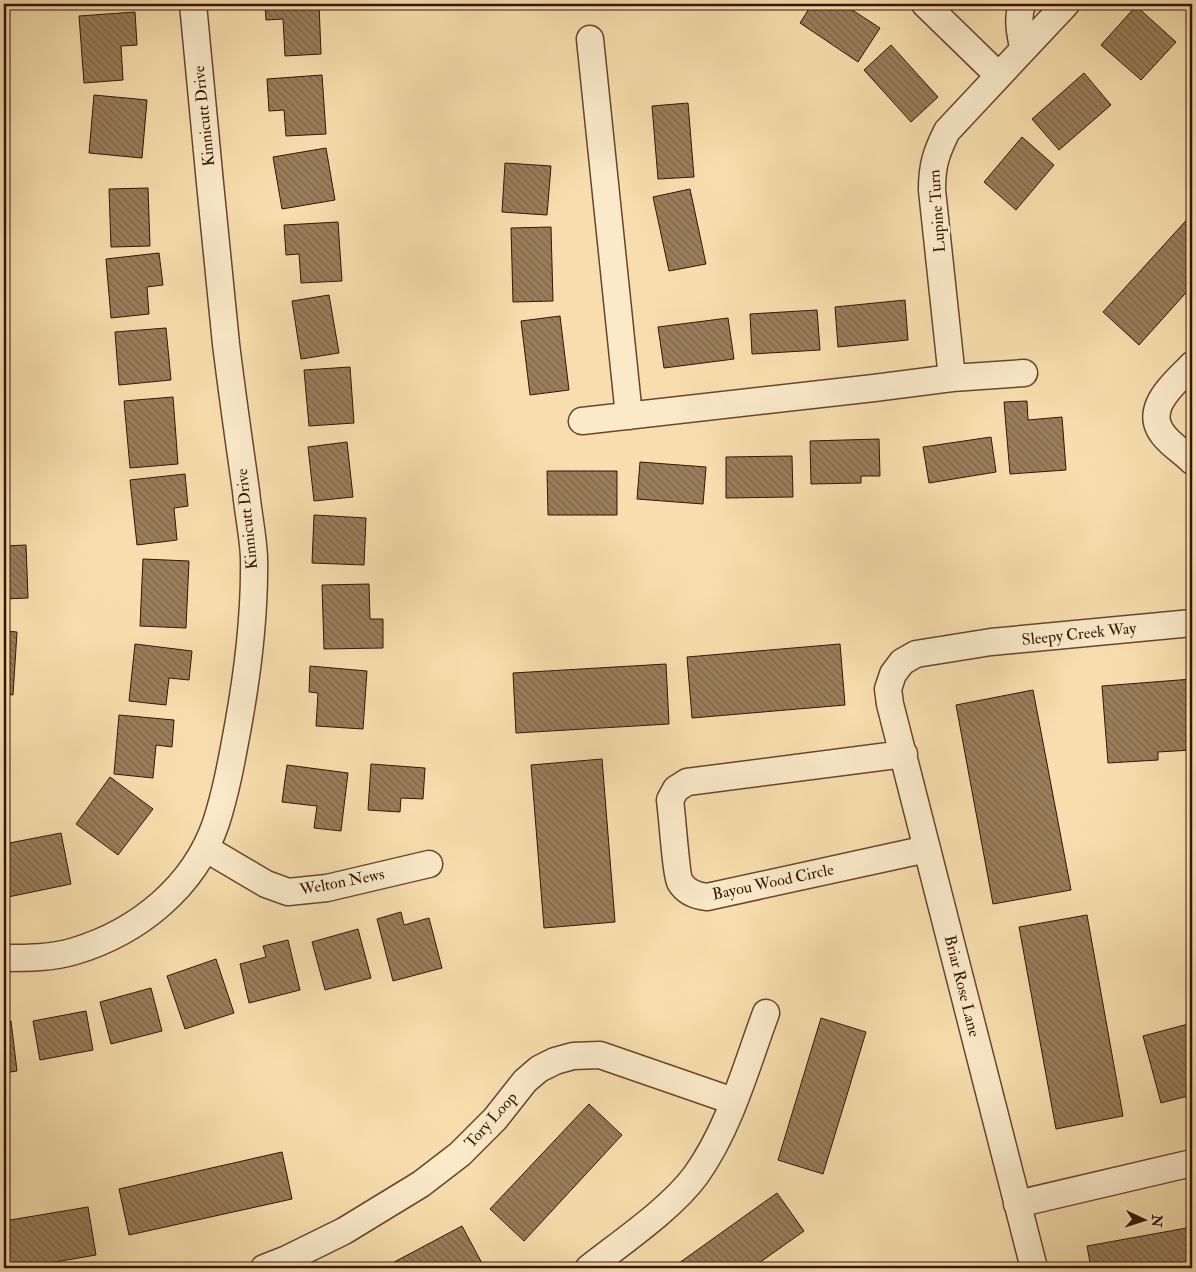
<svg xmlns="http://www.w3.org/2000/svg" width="1196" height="1272" font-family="'IM FELL Double Pica',serif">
<defs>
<pattern id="building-back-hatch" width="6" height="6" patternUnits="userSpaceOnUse" patternTransform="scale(1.25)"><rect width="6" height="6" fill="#9a7e5b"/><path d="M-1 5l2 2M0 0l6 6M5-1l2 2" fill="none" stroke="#7e6649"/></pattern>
</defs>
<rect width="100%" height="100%" fill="#f8deae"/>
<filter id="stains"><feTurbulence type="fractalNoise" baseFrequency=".004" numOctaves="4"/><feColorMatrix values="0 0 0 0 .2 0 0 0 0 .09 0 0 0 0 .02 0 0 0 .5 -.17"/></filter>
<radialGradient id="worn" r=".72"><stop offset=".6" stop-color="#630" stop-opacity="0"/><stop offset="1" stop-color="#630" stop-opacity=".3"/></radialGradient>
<!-- building -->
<path fill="url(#building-back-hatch)" stroke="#351502" d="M265,4H319L321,54L285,56L283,19L266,20Z
M812,4H843L880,28L858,62L800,23Z
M1136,6L1176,42L1141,80L1101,45Z
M135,12L137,45L121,46L123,80L84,83L79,16Z
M891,45L938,97L911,122L864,70Z
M1084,73L1111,105L1059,150L1032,119Z
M322,75L326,134L286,136L284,110L269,111L267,79Z
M94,95L147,100L142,158L89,153Z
M688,103L694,177L658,179L652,106Z
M1022,137L1054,165L1016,210L984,182Z
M326,148L335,200L282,209L273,157Z
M505,163L551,166L547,215L502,212Z
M148,188L150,246L111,247L109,189Z
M690,189L706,264L669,271L653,197Z
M1192,214V286L1139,345L1103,312Z
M338,222L342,281L301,283L299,254L286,255L284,225Z
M551,227L553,301L513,302L511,228Z
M159,253L163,285L147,287L149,314L111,318L106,259Z
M329,295L339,353L301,359L292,301Z
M905,300L908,340L838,347L835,307Z
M817,310L820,350L752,354L750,314Z
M560,316L569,390L530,395L521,321Z
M728,318L734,359L664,368L658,327Z
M166,328L171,380L119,385L115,332Z
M350,367L354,423L309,426L304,370Z
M173,397L178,464L130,468L124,401Z
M1027,401L1028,420L1062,417L1066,470L1010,474L1004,402Z
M991,437L996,472L929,483L923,447Z
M879,439L880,476H861V483L811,484L810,441Z
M347,442L353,497L314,501L308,447Z
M792,456L793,497L726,498V457Z
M640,462L706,467L703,504L637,499Z
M4,465H6L9,525H4Z
M547,471H617V515H548Z
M185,474L188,506L174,508L177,540L137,545L130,480Z
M314,515L366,518L364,565L312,563Z
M26,545L28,598L4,599V546Z
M143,559L189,561L186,628L140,626Z
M369,584L370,619H383V648L324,649L322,585Z
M4,631L17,632L13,695L4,694Z
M135,644L192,651L189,680L169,678L166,705L129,701Z
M840,644L845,705L692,718L687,657Z
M666,664L669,724L516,733L513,673Z
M310,666L367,671L363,729L316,726L318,693L309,692Z
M1192,679V750L1158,752V760L1108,763L1102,686Z
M1033,690L1071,890L993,904L956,705Z
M119,715L174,720L172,747L156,745L153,778L114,774Z
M602,759L615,922L544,928L531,765Z
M371,764L425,768L423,799L401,798L400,812L368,810Z
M287,765L348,773L341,831L314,828L317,806L282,802Z
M110,777L153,809L118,855L76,824Z
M61,833L71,884L8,897L4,873V844Z
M401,912L404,925L429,918L442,968L393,981L377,919Z
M1087,915L1123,1116L1056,1129L1019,927Z
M358,929L371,978L325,990L312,942Z
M288,940L300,990L249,1003L240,964L266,957L263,946Z
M216,959L234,1013L185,1029L167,976Z
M151,988L162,1031L111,1044L100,1002Z
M86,1011L93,1050L40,1060L33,1021Z
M821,1018L866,1032L823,1174L778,1160Z
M11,1021L17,1071L4,1073V1022Z
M1192,1023V1095L1161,1103L1143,1036Z
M589,1104L622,1135L524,1241L490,1209Z
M282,1152L292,1199L129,1235L119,1189Z
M777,1193L804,1231L752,1268H672Z
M88,1207L96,1255L20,1268H4V1221Z
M462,1226L484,1267L482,1268H383Z
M1192,1227V1268H1091L1087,1246Z"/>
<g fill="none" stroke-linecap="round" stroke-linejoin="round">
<!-- minor casing -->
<g stroke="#66472d" stroke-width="29">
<path id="minor" d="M925,4L998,75
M1022,4C1017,19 1020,33 1023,47
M590,39L629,416
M1192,365C1172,386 1138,412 1169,441C1176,448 1185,454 1192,461
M952,378L932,190C932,165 936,153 947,131L1066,4
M582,421L874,388L952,378L1024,373
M904,754L687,782L676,789L670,800C672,813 676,875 680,882C686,892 697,896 707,897L927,849
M205,848L266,884L288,892L327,888L429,864
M4,958C28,958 52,958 75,951C138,932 194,887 216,823C226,792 232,759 238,726C248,671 255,613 254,557C253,535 248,513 246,491C239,442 232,393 226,344C214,231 204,117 193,4
M1017,1204L1192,1163
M264,1268L287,1259L344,1231L421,1184L460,1154L495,1119L525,1081L539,1069L555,1061L573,1056L600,1055L733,1101
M589,1268C622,1242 672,1208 696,1175C730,1127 746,1067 766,1013
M1034,1268L890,704L888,689L893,674L902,662L916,654L991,642L1192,623"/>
</g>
<!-- minor -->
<use href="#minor" stroke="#faeaca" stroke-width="26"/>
</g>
<g text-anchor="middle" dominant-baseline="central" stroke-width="5" stroke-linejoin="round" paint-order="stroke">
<!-- street labels -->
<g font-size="16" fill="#351502" stroke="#faeaca">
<text transform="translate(204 116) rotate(-96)">Kinnicutt Drive</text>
<text transform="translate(937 211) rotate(-94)">Lupine Turn</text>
<text transform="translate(247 519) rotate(-96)">Kinnicutt Drive</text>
<text transform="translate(1079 634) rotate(-6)">Sleepy Creek Way</text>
<text transform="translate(342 882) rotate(-11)">Welton News</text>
<text transform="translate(773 882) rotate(-12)">Bayou Wood Circle</text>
<text transform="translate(962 986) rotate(76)">Briar Rose Lane</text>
<text transform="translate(491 1120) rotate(-48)">Tory Loop</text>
</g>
</g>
<!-- margin -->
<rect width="1196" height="1272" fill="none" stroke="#f8deae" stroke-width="20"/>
<rect x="5" y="5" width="1186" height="1262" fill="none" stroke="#351502" stroke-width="2.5"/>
<rect x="10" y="10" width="1176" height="1252" fill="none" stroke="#351502"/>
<!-- north arrow -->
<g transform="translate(1144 1220) rotate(94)" stroke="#faeaca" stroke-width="4" paint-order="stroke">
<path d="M0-4L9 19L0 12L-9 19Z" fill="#351502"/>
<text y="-8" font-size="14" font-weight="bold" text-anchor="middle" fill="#351502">N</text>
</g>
<rect width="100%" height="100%" filter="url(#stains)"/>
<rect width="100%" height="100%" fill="url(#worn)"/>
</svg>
